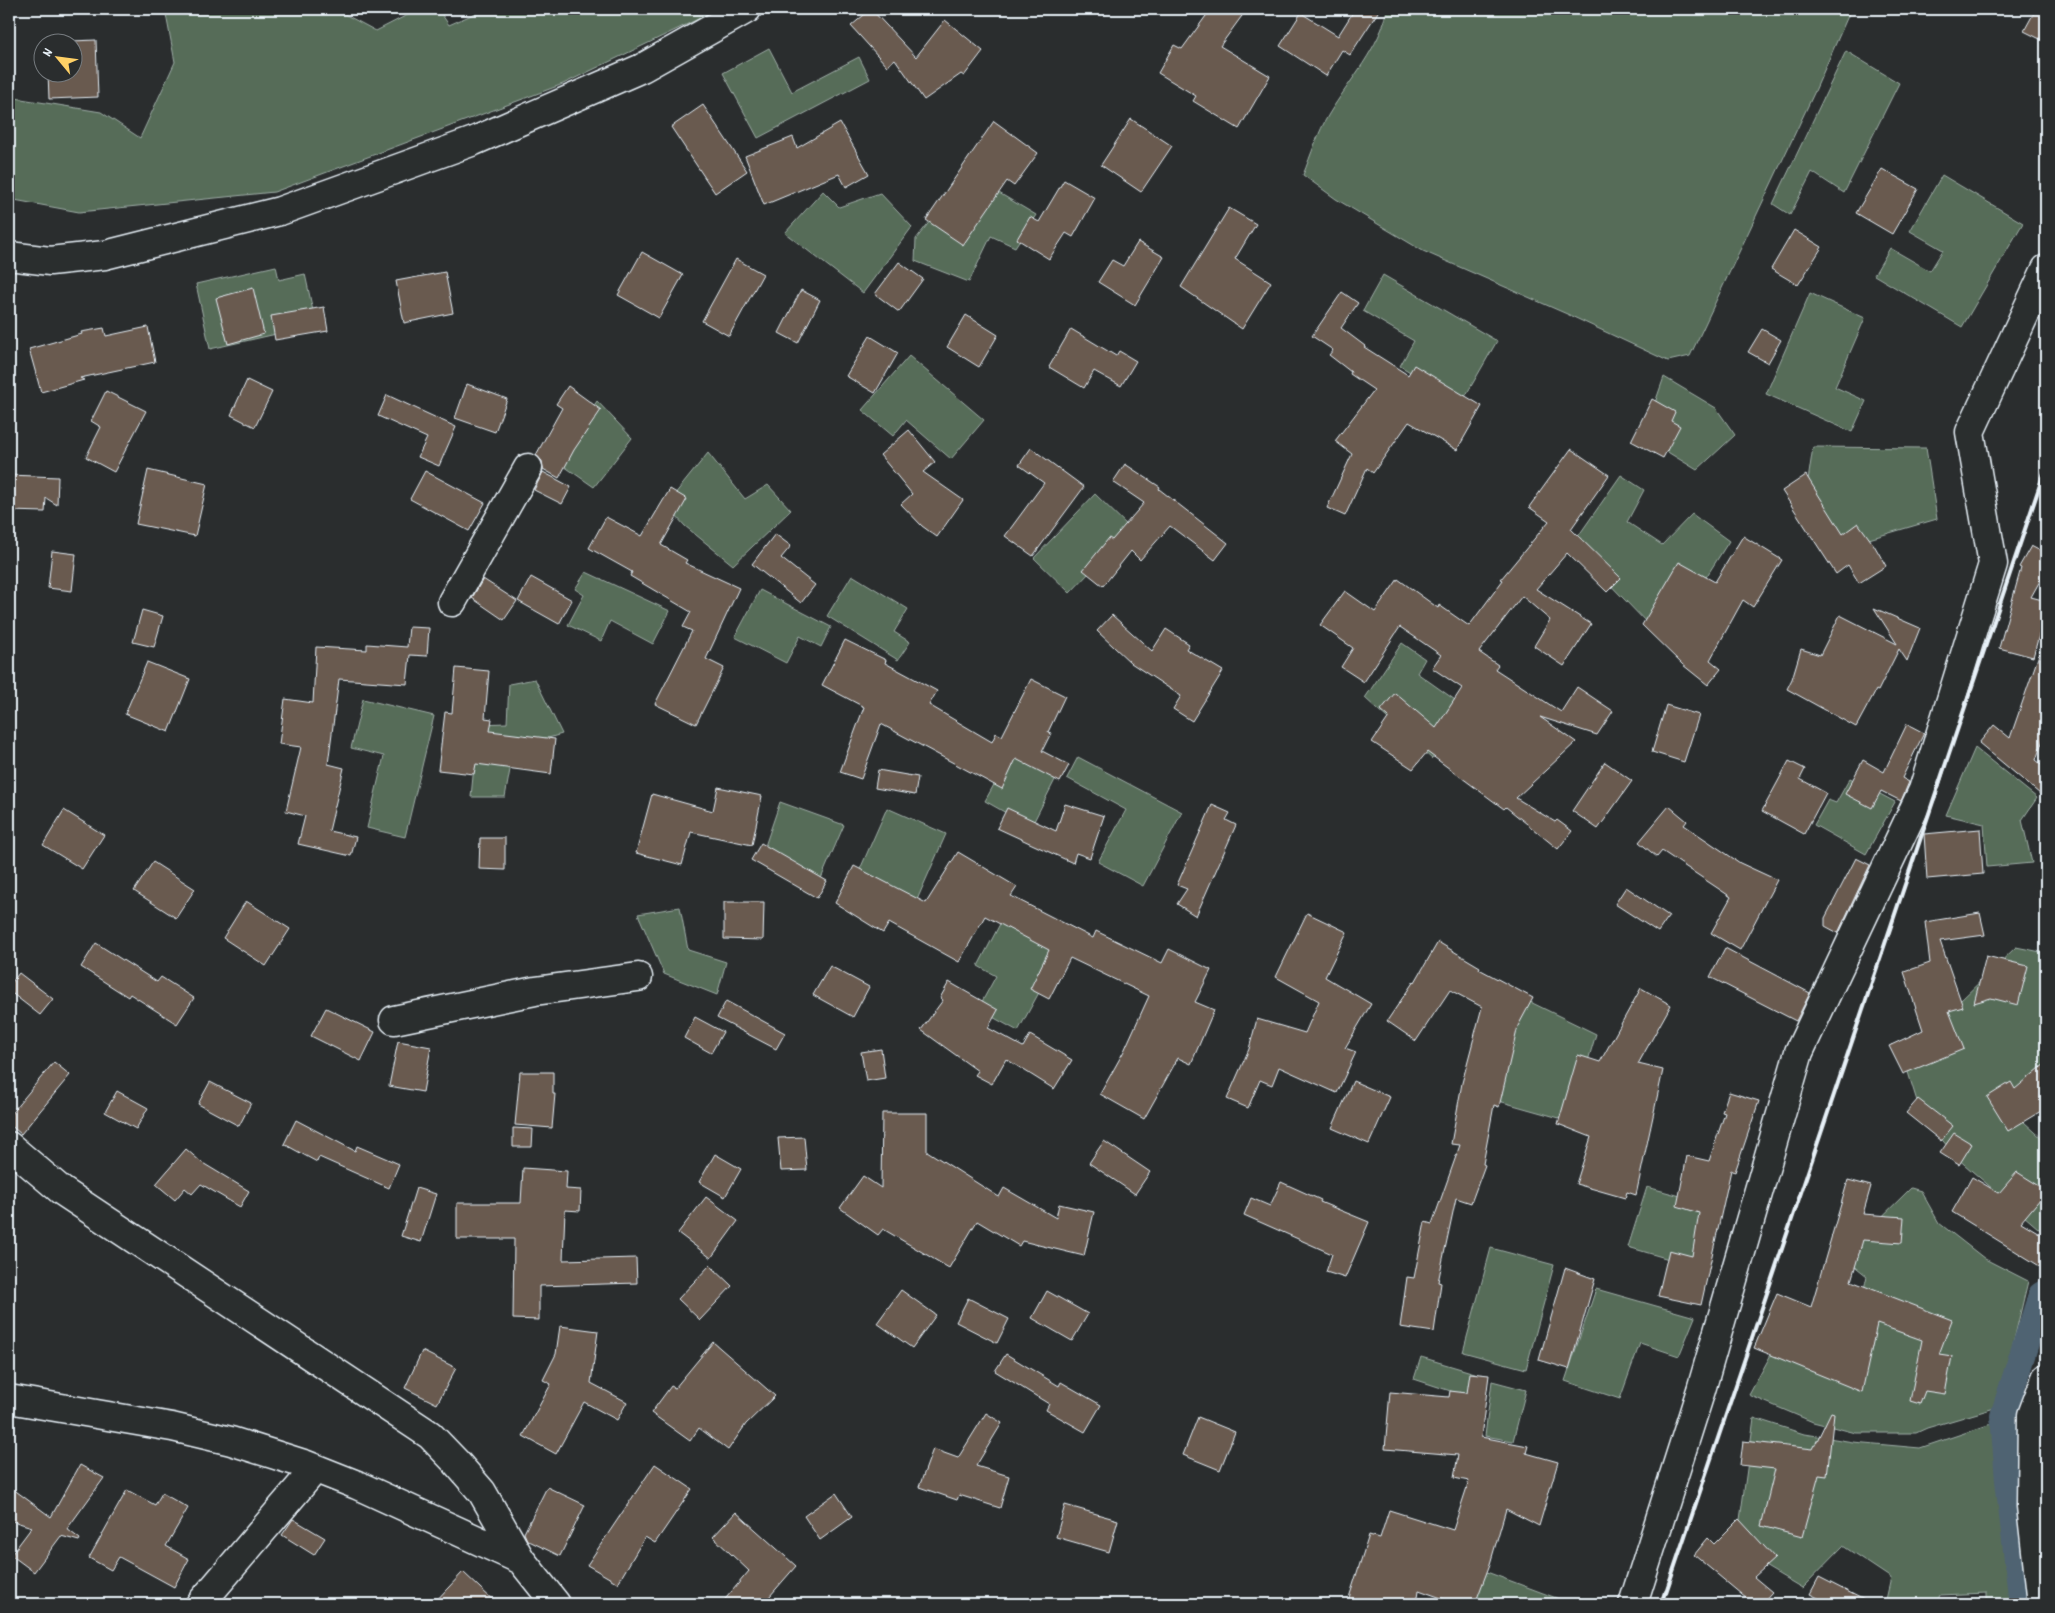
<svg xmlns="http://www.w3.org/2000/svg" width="2055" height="1613" font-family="Dekko,sans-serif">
<rect width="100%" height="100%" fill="#2a2d2e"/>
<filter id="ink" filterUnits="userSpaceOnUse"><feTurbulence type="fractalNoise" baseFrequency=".02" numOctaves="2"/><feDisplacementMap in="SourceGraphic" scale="10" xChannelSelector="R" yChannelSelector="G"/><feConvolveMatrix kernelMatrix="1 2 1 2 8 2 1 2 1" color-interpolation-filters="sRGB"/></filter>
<g filter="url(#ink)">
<!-- green -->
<path fill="#566c58" stroke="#9faea8" d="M165,9H335L376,31L419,9H438L449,25L485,9H719L563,84L274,192L79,212L9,199V97L101,112L140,138L175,62Z
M1388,9H1851L1815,91L1690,356L1668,361L1567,314L1423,251L1336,199L1303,175C1311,155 1318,132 1329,114C1349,81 1380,47 1388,9Z
M769,48L792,92L859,57L870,79L758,138L723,73Z
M1846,51L1899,83L1844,193L1812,172L1790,215L1773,204Z
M967,174L1036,215L1015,247L991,236L969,282L915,261L916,239Z
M1942,175L2023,223L1962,327L1874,275L1890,248L1930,271L1943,250L1910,231Z
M823,191L839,207L880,193L912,227L863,293L785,233Z
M276,266L279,280L305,274L316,325L210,349L196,284Z
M1383,275L1497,341L1462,402L1400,366L1414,341L1363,311Z
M1810,293L1865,318L1835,387L1866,401L1852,432L1766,394Z
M909,356L984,420L951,459L906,420L893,436L862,410Z
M1664,377L1716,408L1735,435L1697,470L1643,437Z
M597,401L632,438L594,487L558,462Z
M1813,447L1926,448L1937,519L1845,546L1804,507Z
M708,453L745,499L768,485L791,510L733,565L685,526L666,505Z
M1621,475L1644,490L1627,522L1662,545L1692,514L1729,541L1670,634L1649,625L1572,545Z
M1095,494L1131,529L1070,593L1034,558Z
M586,572L670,611L653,644L610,621L601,641L568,625L584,595L575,589Z
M852,575L908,609L894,632L910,642L898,660L827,616Z
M760,590L831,627L821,647L800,636L786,663L735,637Z
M1402,643L1425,659L1417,673L1465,707L1432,759L1365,698Z
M535,679L562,734L514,748L505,797H471L478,724L507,723L509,684Z
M363,699L434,716L405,837L367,828L384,756L351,748Z
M1975,748L2037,798L2022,820L2032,863L1987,867L1984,824L1946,815Z
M1013,750L1058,774L1031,827L985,801Z
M1078,757L1182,812L1143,886L1098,862L1126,810L1067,778Z
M1850,778L1895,802L1866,854L1814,825L1828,800L1836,803Z
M780,802L844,825L817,888L762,855Z
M887,808L946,834L916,902L857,876Z
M680,907L688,950L726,962L717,995L664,974L638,914Z
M1001,922L1060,954L1018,1031L978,1009L996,976L978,966Z
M2016,947L2046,953V1085L2013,1112L2046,1142V1235L1957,1158L1921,1114L1903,1056Z
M1520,997L1596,1034L1570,1121L1481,1096Z
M1647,1187L1714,1205L1695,1283L1669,1259L1628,1247Z
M1911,1188L1921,1191L1939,1223L1985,1259L2028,1281L1998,1407L1927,1428L1916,1433H1856L1813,1422L1749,1395L1774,1349L1854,1332L1867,1276L1842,1256Z
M1491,1248L1554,1265L1526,1369L1463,1352Z
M1596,1289L1695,1317L1679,1356L1640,1343L1620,1399L1565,1381Z
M1421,1357L1478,1374L1475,1399L1414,1379Z
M1492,1381L1526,1390L1513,1441L1485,1436Z
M1754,1418L1804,1434L1853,1442L1920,1448L2000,1421L2017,1604H1987V1593L1940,1595L1936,1604H1885L1891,1578L1843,1546L1802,1588L1736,1549Z
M1476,1568L1567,1602L1566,1604H1461Z"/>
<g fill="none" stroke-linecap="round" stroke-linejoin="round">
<!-- canal -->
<path stroke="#4f6372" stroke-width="26" d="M2022,1604L2008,1480L2003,1416L2041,1295L2046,1292"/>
</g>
<!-- building -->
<path fill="#695a50" stroke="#e8f1f8" d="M871,9L916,57L945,20L983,51L964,76L961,74L924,100L895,59L887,66L851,26Z
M1211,9H1247L1220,46L1270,76L1239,129L1193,101L1196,96L1158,73L1174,45L1182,49Z
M1355,9H1380L1350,55L1342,50L1326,76L1280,46L1301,13L1338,36Z
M2036,9H2046V42L2024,31Z
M96,40L98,97L49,99L48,72H72V42H47Z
M703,105L747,171L715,193L671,127Z
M1131,119L1172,146L1141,192L1101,165Z
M994,121L1038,153L1014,186L1007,181L963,245L926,220Z
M840,123L869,174L846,187L839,174L764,205L745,156L793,137L797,148Z
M1882,169L1918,189L1892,234L1856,213Z
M1064,180L1095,198L1073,237L1066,233L1049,259L1017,239L1030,217L1039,222Z
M1229,208L1256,224L1235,259L1271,282L1242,329L1181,287Z
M1794,230L1822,247L1798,285L1771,269Z
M1138,242L1164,257L1135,305L1098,282L1112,260L1123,266Z
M642,252L683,275L659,318L618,295Z
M736,259L763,274L729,336L702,321Z
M899,262L923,279L899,312L875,294Z
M445,272L453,313L404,323L396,281Z
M253,288L264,334L228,344L216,298Z
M801,290L820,300L798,343L779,333Z
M1342,292L1358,303L1341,328L1365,346L1364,347L1408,375L1414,365L1482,406L1457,450L1409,422L1373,473L1367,468L1345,516L1327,508L1352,454L1335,441L1374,390L1350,374L1351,372L1329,355L1333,350L1312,336Z
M324,307L328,331L275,340L271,316Z
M966,315L998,335L979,367L947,347Z
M148,327L155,362L80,378L84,380L41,392L29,349L82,334L81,332L104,328L106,336Z
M1071,329L1116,356L1119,351L1136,361L1121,386L1094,371L1084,388L1049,367Z
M1762,329L1781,340L1768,363L1748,352Z
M870,336L898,353L875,393L846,376Z
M247,380L272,392L255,427L231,415Z
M467,384L507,399L495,432L455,418Z
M568,386L601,410L574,450L559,478L543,469L542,461L536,455L562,408L556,404Z
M106,391L146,411L114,472L86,457L101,427L91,421Z
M387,395L456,427L439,466L418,457L427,438L378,416Z
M1652,399L1675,412L1671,421L1680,426L1663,458L1631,441Z
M909,430L935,462L923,472L963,500L937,537L922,526L901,504L912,494L880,455Z
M1031,448L1084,487L1033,556L1005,536L1044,483L1019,465Z
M1571,449L1609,475L1571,529L1621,578L1607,592L1567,553L1536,589L1591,624L1564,666L1534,646L1550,620L1522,596L1479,652L1498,665L1495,669L1561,712L1577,687L1613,711L1597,735L1540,717L1576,742L1516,798L1555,822L1557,820L1572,831L1558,849L1506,807L1504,809L1427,752L1413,769L1372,742L1389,717L1381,710L1395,693L1436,728L1462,688L1432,668L1441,655L1400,627L1364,682L1341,667L1353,648L1320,625L1345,591L1375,612L1398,579L1438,608L1439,605L1469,626L1503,580L1501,579L1549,521L1529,507Z
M1125,464L1160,487L1159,489L1228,543L1215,560L1170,526L1140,560L1131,551L1103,586L1083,570L1109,538L1112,540L1144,503L1113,482Z
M148,470L207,484L195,536L136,524Z
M425,471L485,503L469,531L410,499Z
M543,472L571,487L562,504L534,490Z
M9,475L58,477L57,505L46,498L45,512L9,511Z
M1806,475L1843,534L1858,523L1874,545L1886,566L1859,583L1848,565L1836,574L1782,491Z
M670,489L687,499L661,545L687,560L685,563L739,588L706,659L724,668L696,724L655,704L692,631L683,627L691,612L630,576L632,572L589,548L606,517L642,536Z
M775,534L791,546L781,558L815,585L801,603L752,564Z
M1743,536L1782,560L1753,607L1743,600L1710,660L1721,669L1708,685L1683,665L1642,625L1679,562L1715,582Z
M2031,546L2046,554V570L2031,597L2046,601V610L2033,657L1999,648L2021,568L2019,567Z
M52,551L76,554L72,591L48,588Z
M531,577L572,600L559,624L518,601Z
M483,579L517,601L504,620L472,598Z
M1874,608L1920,628L1907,661L1899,649L1878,691L1876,690L1856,727L1787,689L1792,679L1801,649L1820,655L1840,615L1897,644Z
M142,610L163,616L154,647L133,642Z
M1112,615L1152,651L1166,629L1189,644L1186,649L1223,671L1192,721L1173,709L1181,696L1131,663L1097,631Z
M409,627L429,628L427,656L410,655L407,684L339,679L328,764L344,768L329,831L356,837L351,856L298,844L305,816L286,811L301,747L279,744L285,699L313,703L316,647L367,650V644L407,647Z
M845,640L886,660L885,663L937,691L929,705L992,742L996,733L1002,736L1031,679L1065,696L1048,732L1051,733L1042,751L1069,765L1060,782L1016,759L1002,789L881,724L861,779L840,772L864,707L822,685Z
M2043,643H2046V731L2036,760L2046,768V799L1979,743L1994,725L2010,738Z
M147,662L190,679L169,732L125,714Z
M456,668L489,671L485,718L492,719L490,731L555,739L551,774L476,764L474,774L438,770L445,712L452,713Z
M1666,705L1699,715L1684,762L1652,752Z
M1907,724L1924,733L1902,778L1909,782L1901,801L1881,791L1872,808L1845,794L1863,760L1884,772Z
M1789,761L1805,769L1800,779L1826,793L1804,834L1762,811Z
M1605,762L1632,781L1598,829L1572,811Z
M878,770L918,777L915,795L875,788Z
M718,787L762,796L752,845L691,832L682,865L636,853L652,794L713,811Z
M1065,804L1104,816L1090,858L1076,853L1073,863L997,828L1007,808L1056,831Z
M1212,805L1230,813L1226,820L1236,825L1196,916L1177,904L1187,889L1177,885Z
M1669,806L1687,821L1684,825L1740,863L1777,880L1740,950L1711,933L1731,897L1662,851L1657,857L1639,842Z
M64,810L104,835L82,869L43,845Z
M1980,829L1983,874L1927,879L1924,834Z
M480,838H505V870L479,869Z
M761,843L827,881L817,898L751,860Z
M958,852L1017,887L1011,896L1093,938L1096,931L1162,963L1169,949L1211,970L1195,1002L1214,1010L1191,1064L1178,1058L1144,1119L1100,1094L1124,1051L1149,996L1070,958L1049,999L1030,989L1049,950L985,916L959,962L889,923L883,933L835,903L854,866L926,903Z
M1856,858L1870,865L1838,933L1825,926V918Z
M153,862L195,889L176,918L134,891Z
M1626,887L1669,916L1658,932L1615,904Z
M246,901L290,929L266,966L223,938Z
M724,902H764L763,940L724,939Z
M1307,913L1347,932L1325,977L1371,1004L1345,1048L1356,1052L1337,1093L1279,1067L1272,1085L1260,1080L1248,1108L1227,1099L1249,1049L1257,1019L1305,1033L1319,1001L1276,977Z
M1980,913L1985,935L1940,941L1963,1007L1949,1011L1964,1049L1903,1074L1889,1046L1923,1030L1904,972L1930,963L1925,922Z
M1438,942L1480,967L1479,969L1533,998L1518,1026L1499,1107L1494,1105L1483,1164L1485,1165L1471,1203L1456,1198L1438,1282L1441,1283L1434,1332L1400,1327L1407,1277L1414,1278L1425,1222L1432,1224L1460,1145L1451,1144L1462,1083L1482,1007L1450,990L1416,1041L1387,1021L1414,981L1415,982Z
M96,943L157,982L161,977L194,998L177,1024L130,994L128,997L81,967Z
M1725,948L1810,993L1796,1021L1710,977Z
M1986,956L2028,966L2018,1005L1991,998L1974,1003Z
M830,966L869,987L853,1017L813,995Z
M19,973L53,999L40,1015L9,991V986Z
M949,982L998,1010L988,1028L1023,1047L1030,1035L1072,1060L1054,1089L1006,1059L992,1084L975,1075L978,1071L921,1030L943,1000L940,998Z
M1641,988L1671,1005L1638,1064L1663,1070L1636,1195L1627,1192L1625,1198L1576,1184L1591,1137L1558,1124L1578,1055L1600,1062Z
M726,1001L785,1033L776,1049L717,1018Z
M326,1008L375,1032L361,1061L311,1036Z
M695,1017L723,1032L711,1053L684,1038Z
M398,1041L431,1047L423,1092L389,1086Z
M881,1049L885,1078L866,1081L861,1052Z
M54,1062L70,1075L21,1134L9,1124V1116Z
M2046,1063V1108L2008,1131L1987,1097L2011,1082L2015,1089Z
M520,1072H553V1094H555L552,1128L515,1125Z
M1353,1081L1390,1097L1369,1144L1332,1128Z
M210,1082L251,1103L239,1126L198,1104Z
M117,1091L148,1108L136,1129L105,1112Z
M1729,1092L1759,1101L1735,1172L1731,1170L1701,1305L1658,1296L1669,1250L1692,1256L1699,1213L1677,1206L1687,1156L1709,1161L1725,1113L1722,1112Z
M1918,1099L1953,1126L1941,1141L1906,1113Z
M882,1113H927V1151L999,1197L1004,1188L1056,1218L1059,1204L1094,1212L1084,1256L1022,1241L1019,1246L977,1221L949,1268L883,1229L878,1235L840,1208L863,1176L881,1188Z
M296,1120L355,1151L357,1146L399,1164L389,1188L319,1157L317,1162L284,1144Z
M513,1128L533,1129L532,1147H513Z
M1954,1133L1972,1144L1959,1165L1940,1153Z
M804,1137L807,1170L781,1171L778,1138Z
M1104,1141L1150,1172L1135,1194L1089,1163Z
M186,1149L201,1162L249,1191L240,1207L201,1184L192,1194L185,1188L175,1200L156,1184Z
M715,1154L741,1169L725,1197L699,1182Z
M523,1168L567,1171L566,1189L581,1190L580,1211L565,1210L563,1260L636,1258L637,1283L539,1286V1320L513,1319L514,1239H457V1203H521Z
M2017,1172L2046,1190V1192L2021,1222L2046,1237V1270L1952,1212L1972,1177L1999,1193Z
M1848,1180L1871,1186L1863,1214L1904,1217L1902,1243L1863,1240L1851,1281L1952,1320L1939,1354L1952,1356L1945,1394L1925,1391L1920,1404L1910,1401L1922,1340L1877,1324L1862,1392L1754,1348L1777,1293L1811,1307Z
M1281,1182L1321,1200L1320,1202L1369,1222L1345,1278L1326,1272L1332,1254L1244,1215L1251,1198L1270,1206Z
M416,1188L436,1194L421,1242L401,1236Z
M706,1197L738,1221L711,1258L678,1233Z
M710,1265L732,1286L700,1320L678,1299Z
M1565,1268L1595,1279L1569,1369L1539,1360Z
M901,1290L936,1315L912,1348L877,1323Z
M1047,1291L1088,1314L1072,1341L1032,1318Z
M968,1298L1009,1319L997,1343L956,1322Z
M560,1326L598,1331L591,1383L627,1402L617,1420L584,1402L556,1454L523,1436L551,1384L543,1380L556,1354Z
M713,1342L775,1396L746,1424L728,1450L699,1428L690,1441L651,1413L671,1386L675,1388Z
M422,1351L456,1368L437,1404L405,1388Z
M1006,1354L1059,1386L1061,1382L1101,1405L1085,1432L1046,1410L1049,1404L995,1371Z
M1470,1373L1489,1375L1481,1437L1528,1446L1526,1453L1558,1462L1539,1526L1506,1509L1490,1564L1475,1604H1458L1419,1590L1417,1604H1347L1369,1535L1380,1538L1389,1510L1453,1530L1469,1481L1454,1478L1458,1455L1385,1449L1390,1392L1449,1397L1450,1391L1467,1393Z
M1831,1412L1834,1413L1827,1476L1819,1475L1802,1537L1761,1526L1775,1469L1740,1465L1743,1441L1813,1449Z
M986,1413L1002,1423L976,1466L1009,1476L1000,1508L959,1495L957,1500L919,1487L933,1449L958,1458Z
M1198,1417L1235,1432L1220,1470L1183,1455Z
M655,1464L692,1489L655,1543L645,1537L618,1583L587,1565Z
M80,1465L104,1478L67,1529L80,1539L79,1541L61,1536L34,1572L11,1555L32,1527L9,1520V1486L51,1517Z
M547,1487L585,1505L560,1556L527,1540L524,1533Z
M127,1490L155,1505L162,1493L188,1508L166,1546L189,1559L174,1587L119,1557L111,1570L89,1558Z
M836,1493L852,1517L820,1540L804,1516Z
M1065,1505L1118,1520L1109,1552L1056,1537Z
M736,1512L796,1566L763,1604H721L749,1571L713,1537Z
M293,1519L325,1538L314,1555L282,1535Z
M1739,1519L1775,1558L1754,1577L1772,1592L1761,1604H1753L1694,1555L1708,1538L1714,1544Z
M463,1572L497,1604H433Z
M1819,1577L1872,1604H1830L1810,1594Z"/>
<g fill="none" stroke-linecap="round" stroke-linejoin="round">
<!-- minor casing -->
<g stroke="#e8f1f8" stroke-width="31">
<path id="minor" d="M9,256L50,261L105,255L280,211L474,141L603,85L642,68L747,9
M452,602L528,468
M394,1020L535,991L638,977
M9,1146L62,1191L430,1435L456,1462L482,1492L521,1560L556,1604
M9,1399L172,1427L231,1441L304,1464L357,1485L521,1560
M200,1604L315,1469
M1633,1604L1701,1390L1799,1052L1923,790L1993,564L1970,432L2046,269
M2042,1604L2031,1506L2032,1415L2046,1378"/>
</g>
<!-- minor -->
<use href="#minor" stroke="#2a2d2e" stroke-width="28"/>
<!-- rail -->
<path stroke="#e8f1f8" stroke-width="4" d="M1662,1604L2046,467"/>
</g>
</g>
<!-- margin -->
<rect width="2055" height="1613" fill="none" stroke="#2a2d2e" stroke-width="30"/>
<rect x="15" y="15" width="2025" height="1583" fill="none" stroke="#e8f1f8" stroke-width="2" filter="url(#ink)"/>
<!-- north arrow -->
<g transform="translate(58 58) rotate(299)"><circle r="24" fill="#2a2d2e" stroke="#767b7f"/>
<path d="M0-4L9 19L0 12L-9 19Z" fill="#ffd166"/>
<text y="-8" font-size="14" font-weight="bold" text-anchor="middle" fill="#e8f1f8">N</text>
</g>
</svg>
